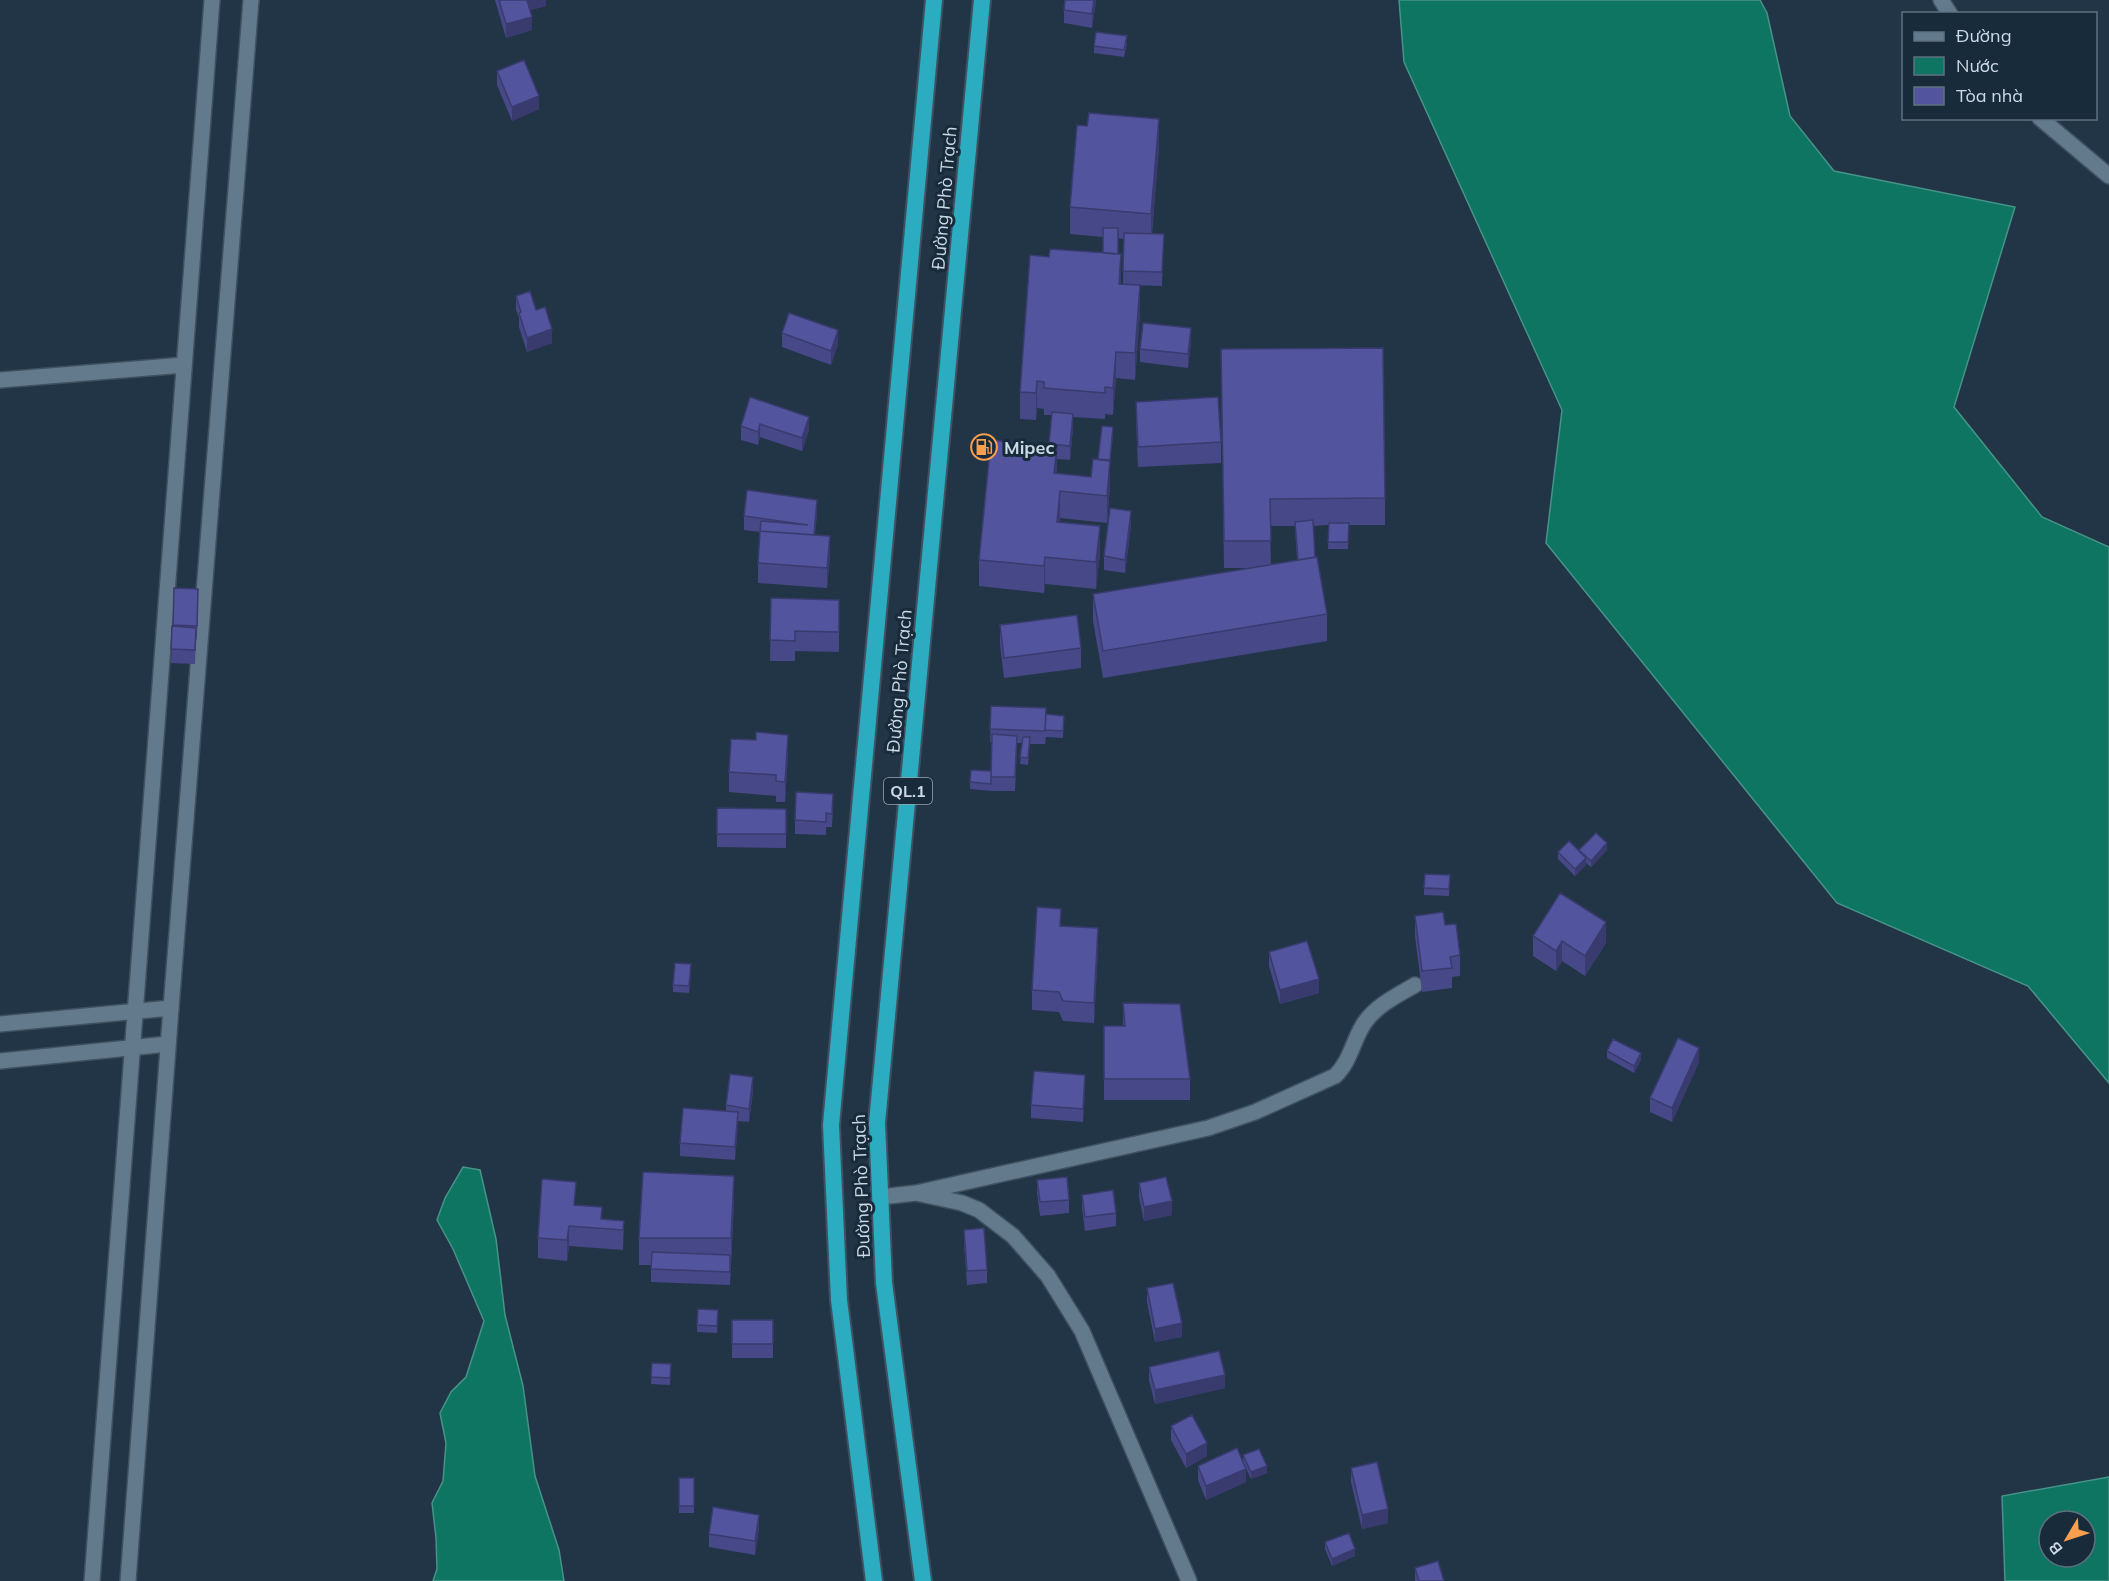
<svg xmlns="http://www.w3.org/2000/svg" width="2109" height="1581" font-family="Mulish,sans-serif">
<rect width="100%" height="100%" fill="#213546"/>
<!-- water -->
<path fill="#0d7561" stroke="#469388" stroke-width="1.5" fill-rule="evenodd" d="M1399,0H1760L1767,13L1790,116L1834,171L2015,207L1954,407L2042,517L2109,547V1083L2028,986L1837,903L1546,543L1562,410L1404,62Z
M463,1167L480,1170L496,1239L505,1315L523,1386L535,1476L559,1550L564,1581H433L437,1569L436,1538L432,1503L443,1481L446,1443L440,1413L451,1392L466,1377L484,1321L453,1249L437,1220L445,1198Z
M2109,1477V1581H2005L2002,1496ZM2049,1521H2085V1557H2049Z"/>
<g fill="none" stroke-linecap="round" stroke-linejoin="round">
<!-- minor casing -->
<g stroke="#3f5160" stroke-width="18">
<path id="minor" d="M1941,0L1950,14
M2040,118L2109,176
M0,380L184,365
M0,1024L171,1008
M0,1061L168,1044
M916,1193L1208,1128L1255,1112L1335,1076C1351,1061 1353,1039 1365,1022C1377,1005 1398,995 1415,985
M880,1197L916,1193L962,1203L979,1210L1013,1236L1048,1276L1082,1331L1189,1581"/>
</g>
<!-- tertiary casing -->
<g stroke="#3f5160" stroke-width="18">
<path id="tertiary" d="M92,1581L212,0
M128,1581L171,1008L251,0"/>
</g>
<!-- trunk casing -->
<g stroke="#3f5160" stroke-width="20">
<path id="trunk" d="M874,1581L839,1300L831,1125L934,0
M923,1581L884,1283L877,1123L982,0"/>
</g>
<!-- minor -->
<use href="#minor" stroke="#637a8d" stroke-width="15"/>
<!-- tertiary -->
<use href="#tertiary" stroke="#637a8d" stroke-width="15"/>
<!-- trunk -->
<use href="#trunk" stroke="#2cacc0" stroke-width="16"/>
</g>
<!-- wall -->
<path fill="#474887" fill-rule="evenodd" d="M495,0H546V6L530,10L532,30L506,38Z
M1096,0L1092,28L1064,23V10Z
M1127,43L1124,57L1094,53V46Z
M497,71L539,109L512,121L497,85Z
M1159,146L1152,234H1164L1162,286L1131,285L1140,312L1135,380L1116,378L1113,415L1105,414V419L1073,417V428L1070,460L1057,459V473L1091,477L1098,459L1113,434L1110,461V487L1107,523L1060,518V522L1100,553L1096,589L1045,584L1044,593L979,586V560L1049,446L1052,415H1044V409L1037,408L1036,420L1020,419V392L1049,257L1103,253V237L1070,234V207ZM1118,238L1124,239L1123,284H1121L1118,254Z
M516,296L536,310L552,343L527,352L519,327V318L516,310Z
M782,333L838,344L831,365L782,347Z
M1191,342L1188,368L1140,362V349Z
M1221,376L1385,498V525H1349L1348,549H1328L1329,525L1313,526L1315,557L1327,614V641L1103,678L1093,621V594L1252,568H1224ZM1270,526H1295L1297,560L1271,565Z
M750,397L809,430L802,451L760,437L758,445L741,440V426Z
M1136,402L1221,442V463L1138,467L1136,422Z
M817,513L815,535L830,556L827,588L758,583V563L760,532L744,530V516Z
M1131,525L1125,573L1104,570V556Z
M198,589L197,640L196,639L195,664L171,663L173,625Z
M771,598L839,600V652L795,651V661H770Z
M1000,625L1081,648V668L1004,678L1000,645Z
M991,706L1046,714L1064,716L1063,738L1046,737L1045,744H1030L1028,765L1020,764L1022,743H1017L1015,791H991L970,789V782L991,771L992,742H990Z
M788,755L785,802H776V796L729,792V772Z
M717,808L786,809V848L717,847Z
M833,808L832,827H826V835L795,834V820Z
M1579,850H1607L1591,867L1586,863V865L1575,876L1558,859V852L1579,851Z
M1450,875L1449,896L1424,895V888Z
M1415,916L1445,925L1460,955V976L1452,977V988L1422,992L1415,936Z
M1061,926L1098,949L1094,1023L1063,1021L1059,1012L1032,1010V990Z
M1533,936L1606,943L1585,976L1562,961L1556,971L1533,956Z
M1269,952L1319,993L1280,1004L1269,966Z
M691,971L689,993L673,992V985Z
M1123,1003L1190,1079V1100H1104V1026H1123Z
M1607,1051L1641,1060L1634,1073L1607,1058Z
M1699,1062L1672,1122L1650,1112V1098Z
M1085,1089L1083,1122L1031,1118V1105Z
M753,1091L749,1122L738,1121L735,1160L680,1156V1143L726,1111V1105Z
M1037,1180L1069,1200V1213L1040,1216L1037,1193Z
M1139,1183L1172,1215L1144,1221L1139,1197Z
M1082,1195L1116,1213V1226L1085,1231L1082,1208Z
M734,1203L730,1285L651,1282V1265H639V1238Z
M576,1205L602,1219L624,1221L623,1250L569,1246L567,1261L538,1258V1238Z
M964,1230L987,1270V1283L967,1285L964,1243Z
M1147,1288L1182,1337L1155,1342L1147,1302Z
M718,1317L717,1333L697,1332V1325Z
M732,1320H773V1358H732Z
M652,1363L671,1364L670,1385L651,1384Z
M1149,1367L1225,1388L1155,1404L1149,1380Z
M1171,1426L1207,1456L1186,1468L1171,1440Z
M1243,1455L1267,1473L1251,1479L1243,1462Z
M1198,1466L1246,1482L1206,1500L1198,1480Z
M1351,1468L1388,1523L1362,1529L1351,1482Z
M679,1478H694V1513H679Z
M759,1528L755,1555L709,1547V1534Z
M1325,1542L1355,1556L1332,1566L1325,1549Z
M1415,1568L1444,1581H1415Z"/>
<!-- shaded-wall -->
<path fill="#393b6e" d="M526,0H546V6L526,11Z
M1094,0H1096V2L1092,28V14Z
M532,17V30L506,38V24Z
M539,96V109L512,121V107Z
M1159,119V146L1151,241V214Z
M1121,254V281L1119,311V284Z
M1140,285V312L1135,380V353Z
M1191,328V342L1188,368V354Z
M552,329V343L527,352V338Z
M838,330V344L831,365V351Z
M1116,352V378L1113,415V388Z
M1037,381V408L1036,420V393Z
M1073,414V428L1070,460V446Z
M809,417V430L802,451V438Z
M760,424V437L758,445V432Z
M1057,447V474L1054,473Z
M1110,461V487L1107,523V496Z
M1060,491V518L1057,549V522Z
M817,500V513L813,553V539Z
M1131,511V525L1125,573V560Z
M1100,526V553L1096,589V562Z
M830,536V556L827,588V568Z
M1045,557V584L1044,593V566Z
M788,735V755L785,802V782Z
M1017,736V749L1015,791V777Z
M1607,843V850L1591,867V861Z
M1586,858V865L1575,876V869Z
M1606,922V943L1585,976V956Z
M1098,928V949L1094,1023V1003Z
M1562,941V961L1556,971V951Z
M1319,979V993L1280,1004V990Z
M1699,1048V1062L1672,1122V1108Z
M1641,1053V1060L1634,1073V1066Z
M1085,1075V1089L1083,1122V1109Z
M753,1077V1091L749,1122V1109Z
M738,1112V1126L735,1160V1147Z
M734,1176V1203L731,1265V1238Z
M1172,1201V1215L1144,1221V1207Z
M569,1226V1246L567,1261V1240Z
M1182,1323V1337L1155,1342V1329Z
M1225,1375V1388L1155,1404V1390Z
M1207,1443V1456L1186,1468V1454Z
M1267,1466V1473L1251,1479V1472Z
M1246,1469V1482L1206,1500V1486Z
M1388,1509V1523L1362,1529V1515Z
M759,1515V1528L755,1555V1541Z
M1355,1549V1556L1332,1566V1559Z"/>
<!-- building -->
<path fill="#52549d" stroke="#393b6e" stroke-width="1.5" d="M499,0H527L532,17L506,24Z
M1065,0H1094L1092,14L1064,10Z
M1096,32L1127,36L1124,50L1094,46Z
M524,60L539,96L512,107L497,71Z
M1089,113L1159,119L1151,214L1070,207L1077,125L1087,126Z
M1103,228H1118V254L1103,253Z
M1124,233L1164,234L1162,272L1123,271Z
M1050,249L1121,254L1119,284L1140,285L1135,353L1116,352L1113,388L1105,387V393L1044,388V382L1037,381L1036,393L1020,392L1030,255L1049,257Z
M530,291L536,310L545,307L552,329L527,338L519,313L521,312L516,296Z
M789,313L838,330L831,351L782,333Z
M1143,323L1191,328L1188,354L1140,349Z
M1383,348L1385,498L1270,499L1271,541H1224L1221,349Z
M750,397L809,417L802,438L760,424L758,432L741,426Z
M1218,397L1221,442L1138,447L1136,402Z
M1052,412L1073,414L1070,446L1049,444Z
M1102,426L1113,427L1110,460L1098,459Z
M991,440L1057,447L1054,473L1091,477L1093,459L1110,461L1107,496L1060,491L1057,522L1100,526L1096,562L1045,557L1044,566L979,560Z
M747,490L817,500L814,535L760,531L761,521L808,525L744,516Z
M1110,508L1131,511L1125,560L1104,556Z
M1313,520L1315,557L1298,560L1295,522Z
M1329,523H1349L1348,542H1328Z
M760,531L830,536L827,568L758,563Z
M1317,557L1327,614L1103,651L1093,594Z
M174,588L198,589L197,626L173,625Z
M771,598L839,600V632L795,631V641L770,640Z
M1077,615L1081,648L1004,658L1000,625Z
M172,626L196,628L195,650L171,649Z
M991,706L1046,708L1045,731L990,729Z
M1046,714L1064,716L1063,731L1045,730Z
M756,732L788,735L785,782L776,781V775L729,772L731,739L756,740Z
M992,734L1017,736L1015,777H991Z
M1023,737H1030L1028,758L1020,757Z
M971,770L991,771V784L970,782Z
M796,792L833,794L832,814L826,813V822L795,820Z
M717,808L786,809V834H717Z
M1596,833L1607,843L1591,861L1579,850Z
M1569,841L1586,858L1575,869L1558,852Z
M1425,874L1450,875L1449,889L1424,888Z
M1560,893L1606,922L1585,956L1562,941L1556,951L1533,936Z
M1037,907L1061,909L1060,926L1098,928L1094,1003L1063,1001L1059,992L1032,990Z
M1443,912L1445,925L1456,924L1460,955L1450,957L1452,968L1422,971L1415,916Z
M1307,941L1319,979L1280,990L1269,952Z
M675,963L691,964L689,986L673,985Z
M1123,1003L1180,1004L1190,1079H1104V1026H1125Z
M1678,1038L1699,1048L1672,1108L1650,1098Z
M1613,1039L1641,1053L1634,1066L1607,1051Z
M1034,1071L1085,1075L1083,1109L1031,1105Z
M730,1074L753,1077L749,1109L726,1105Z
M683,1108L738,1112L735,1147L680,1143Z
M643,1172L734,1176L731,1238H639Z
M1067,1177L1069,1200L1040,1202L1037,1180Z
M1166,1177L1172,1201L1144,1207L1139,1183Z
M542,1179L576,1182L574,1205L602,1207L601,1219L624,1221L623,1230L569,1226L567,1240L538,1238Z
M1113,1190L1116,1213L1085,1217L1082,1195Z
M984,1228L987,1270L967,1271L964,1230Z
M652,1252L730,1255V1272L651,1269Z
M1173,1283L1182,1323L1155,1329L1147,1288Z
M698,1309L718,1310L717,1326L697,1325Z
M732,1320H773V1344H732Z
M1219,1351L1225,1375L1155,1390L1149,1367Z
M652,1363L671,1364L670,1378L651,1377Z
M1192,1415L1207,1443L1186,1454L1171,1426Z
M1237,1448L1246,1469L1206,1486L1198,1466Z
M1259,1449L1267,1466L1251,1472L1243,1455Z
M1377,1462L1388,1509L1362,1515L1351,1468Z
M679,1478H694V1506H679Z
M713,1507L759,1515L755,1541L709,1534Z
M1349,1533L1355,1549L1332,1559L1325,1542Z
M1438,1561L1444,1581H1419L1415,1568Z"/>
<!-- icons -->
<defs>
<g id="fuel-ring" transform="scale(1.35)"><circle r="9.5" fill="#172b3b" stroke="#fa9f4e" stroke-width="1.5"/><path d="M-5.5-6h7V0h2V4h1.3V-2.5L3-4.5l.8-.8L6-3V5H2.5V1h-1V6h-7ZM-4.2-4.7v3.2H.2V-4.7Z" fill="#fa9f4e"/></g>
</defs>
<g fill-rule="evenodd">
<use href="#fuel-ring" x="984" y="447"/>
</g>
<g text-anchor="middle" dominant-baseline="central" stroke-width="6" stroke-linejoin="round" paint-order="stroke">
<!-- shield labels -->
<rect fill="#172b3b" stroke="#96a5b1" stroke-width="1.5" x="884" y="778" width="48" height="26" rx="4.5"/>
<g font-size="16" font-weight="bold" fill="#ccd9e4">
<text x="908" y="791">QL.1</text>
</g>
<!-- street labels -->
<g font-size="18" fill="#ccd9e4" stroke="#172b3b">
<text transform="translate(944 198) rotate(-85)">Đường Phò Trạch</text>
<text transform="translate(899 681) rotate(-85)">Đường Phò Trạch</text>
<text transform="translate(861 1186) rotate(-92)">Đường Phò Trạch</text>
</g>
<!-- poi labels -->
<g font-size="18" font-weight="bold" fill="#ccd9e4" stroke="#172b3b" text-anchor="start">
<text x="1004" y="447">Mipec</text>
</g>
</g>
<!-- legend -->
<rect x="1902" y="12" width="195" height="108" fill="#172b3b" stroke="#5f717f" stroke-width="1.5"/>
<rect x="1914" y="32" width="30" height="9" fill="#637a8d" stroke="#5f717f" stroke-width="1.5"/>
<text x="1956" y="42" font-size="18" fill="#ccd9e4">Đường</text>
<rect x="1914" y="57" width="30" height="18" fill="#0d7561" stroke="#5f717f" stroke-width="1.5"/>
<text x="1956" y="72" font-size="18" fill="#ccd9e4">Nước</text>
<rect x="1914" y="87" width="30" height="18" fill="#52549d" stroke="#5f717f" stroke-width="1.5"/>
<text x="1956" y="102" font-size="18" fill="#ccd9e4">Tòa nhà</text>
<!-- north arrow -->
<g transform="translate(2067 1539) rotate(231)"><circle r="28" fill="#172b3b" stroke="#5f717f" stroke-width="1.5"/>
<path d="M0-4.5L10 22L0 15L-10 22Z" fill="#fa9f4e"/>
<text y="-9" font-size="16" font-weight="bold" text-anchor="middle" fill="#ccd9e4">B</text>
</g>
</svg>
